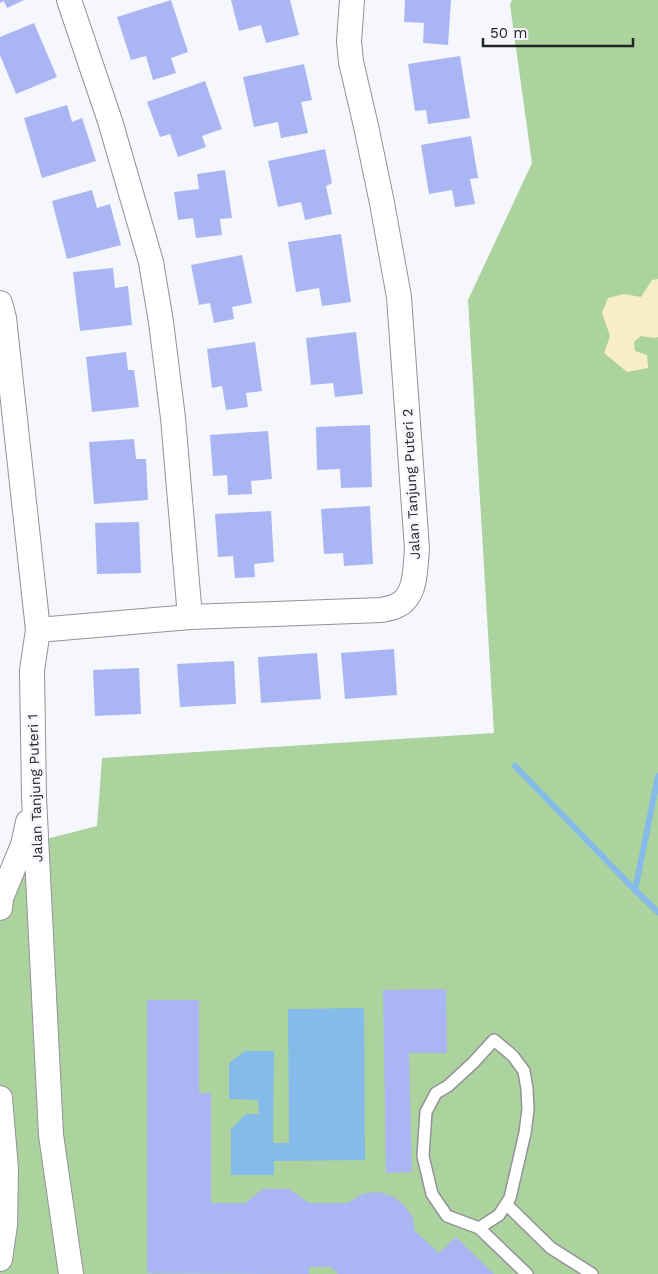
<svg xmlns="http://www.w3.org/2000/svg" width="658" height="1274" font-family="'Work Sans',sans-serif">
<rect width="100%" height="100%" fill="#f5f7fd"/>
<!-- green -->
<path fill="#acd29e" d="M512,0H658V1274H0V908L23,845L97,826L102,758L494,733L468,300L532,163L510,5Z"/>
<!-- sand -->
<path fill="#f7edc8" d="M658,279V337L655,338L641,336L634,342L635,351L647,355L648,368L627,372L604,353L610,336L602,313L608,298L624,294L641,297L652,280Z"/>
<!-- water -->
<path fill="#84bbe9" d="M364,1008L365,1160L274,1161V1175H231V1129L246,1114H259L258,1100L229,1099V1063L245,1051H274L273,1143H289L288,1009Z"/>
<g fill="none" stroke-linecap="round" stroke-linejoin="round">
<!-- stream -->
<path stroke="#84bbe9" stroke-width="6" d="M515,766L635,890L658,912
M635,890L658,776"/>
</g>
<!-- building -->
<path fill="#aab6f3" d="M0,0H24L7,8L4,1L0,3Z
M171,0L188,52L171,58L176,73L153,80L146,56L131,60L117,17Z
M231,0H290L299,35L266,43L261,25L239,31Z
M405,0H451L448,45L423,43L424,23L404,22Z
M34,23L57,77L16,94L0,55V37Z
M460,56L470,118L428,124L426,110L415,111L408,64Z
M304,64L312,100L301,102L308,133L281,138L278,122L254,127L243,77Z
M205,81L222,129L202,136L206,147L178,157L170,134L160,137L147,102Z
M67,105L72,122L82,118L96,161L42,178L24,118Z
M471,136L478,178L470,179L475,204L455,207L452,190L429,194L421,145Z
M325,149L332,183L326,186L332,214L305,220L301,202L278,207L268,161Z
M225,170L232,218L220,219L222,235L196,238L193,218L178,220L174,192L199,189L197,174Z
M92,190L97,208L110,204L121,245L67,259L52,201Z
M341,234L351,302L322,306L319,288L296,292L288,242Z
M242,255L252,303L232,307L234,319L214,323L210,303L199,305L191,265Z
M113,268L115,288L128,286L132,325L80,331L73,272Z
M356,332L363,394L335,397L333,383L311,385L306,338Z
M255,342L262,391L246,393L248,407L226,410L222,386L212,388L207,349Z
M126,352L128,370H134L139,407L92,412L86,357Z
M370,425L372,487L341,488L340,469L317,470L316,427Z
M268,431L272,479L251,481L252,494L228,495L227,475L213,476L210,435Z
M134,439L136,459H146L148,500L94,504L89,442Z
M370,506L373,564L344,566L343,553L324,554L321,509Z
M271,511L274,562L254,564L255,577L235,578L233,556L218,557L215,514Z
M139,522L141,573L97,574L95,523Z
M394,649L397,695L345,699L341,653Z
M317,653L321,699L261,703L258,657Z
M234,661L236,704L180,707L177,664Z
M139,668L141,714L95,716L93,670Z
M446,989L447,1053H409L412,1172L386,1173L383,990Z
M147,1000H199V1093H211V1203H245L263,1189H289L309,1203H348L352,1200L365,1193L379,1192L394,1197L405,1206L413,1218L414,1230L439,1253L456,1237L494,1274H338L331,1267H309V1274L147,1273Z"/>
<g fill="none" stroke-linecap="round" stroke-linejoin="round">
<!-- lane casing -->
<g stroke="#929399" stroke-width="14">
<path id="lane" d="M506,1204L551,1248L592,1274
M479,1228L499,1215L510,1198L525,1133L528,1109L527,1089L524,1071L513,1056L494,1040L473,1063L448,1086L436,1093L426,1112L423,1156L432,1194L447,1216L479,1228L527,1274"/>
</g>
<!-- street casing -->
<g stroke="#929399" stroke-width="26">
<path id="street" d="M69,0L110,121L151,262L161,322L173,418L190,617
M0,303L4,318L12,392L38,630L32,670L34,797L51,1135L71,1274
M38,630L190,617L381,610C386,609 392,608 396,606C417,597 415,568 417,549L399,297L382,203L366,126L351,62L349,41L352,0
M0,908L1,898L23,845L28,822
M0,1098L6,1169L5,1225L0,1259"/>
</g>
<!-- lane -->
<use href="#lane" stroke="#fff" stroke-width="11"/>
<!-- street -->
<use href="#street" stroke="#fff" stroke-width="24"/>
</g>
<g text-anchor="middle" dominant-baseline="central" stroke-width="5" stroke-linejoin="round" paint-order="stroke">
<!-- street labels -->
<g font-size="14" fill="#232426" stroke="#f5f7fd">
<text transform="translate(411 484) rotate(-93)">Jalan Tanjung Puteri 2</text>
<text transform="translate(35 788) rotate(-92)">Jalan Tanjung Puteri 1</text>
</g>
</g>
<!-- scale -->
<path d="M483 38v8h150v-8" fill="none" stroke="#232426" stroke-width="2.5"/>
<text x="490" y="38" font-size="15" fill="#232426" stroke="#f5f7fd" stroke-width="4" paint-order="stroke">50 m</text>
</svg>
